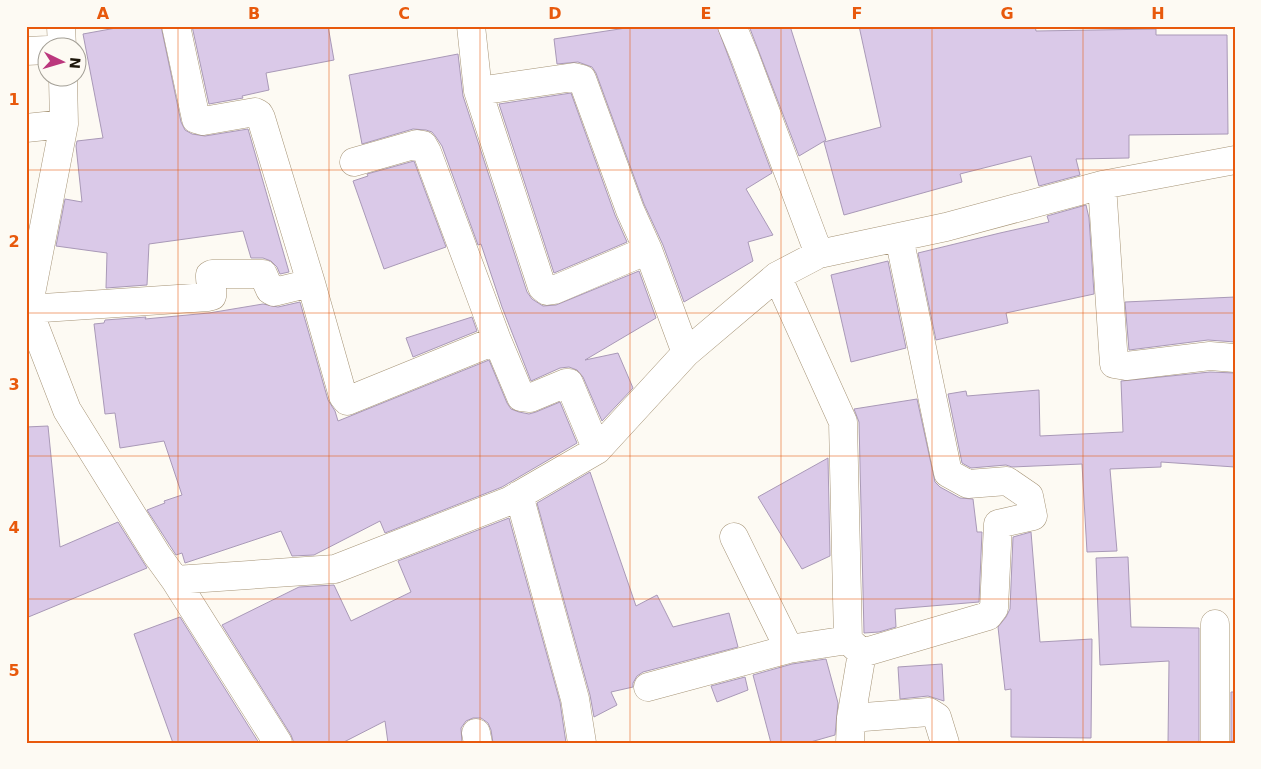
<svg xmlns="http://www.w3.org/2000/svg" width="1261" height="769" font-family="'DejaVu Sans',sans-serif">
<rect width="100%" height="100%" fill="#fdfaf3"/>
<!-- building -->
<path fill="#dac9e8" stroke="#a999b7" d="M127,26H161L181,122L185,130L192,134L205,136L248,129L289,272L280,274L277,267L271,261L263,258H251L243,231L149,244L147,285L106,288L107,253L56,246L65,199L82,202L76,146L77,141L103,138L83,34Z
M192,26H328L334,60L266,73L269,90L242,96L243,98L209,104Z
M639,26H717L772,173L746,189L773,235L748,242L753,261L684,302L663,245L644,204L596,73L592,67L578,62L557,64L554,39Z
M749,26H790L826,140L799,156Z
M859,26H1035L1036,31L1156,29V35H1227L1228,134L1129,135V158L1076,159L1080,175L1039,186L1031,156L960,174L962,182L844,215L824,142L881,127Z
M458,54L463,96L527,292L532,299L543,306L556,305L639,271L656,318L585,360L618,353L633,388L602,421L583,377L577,370L569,367L560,368L531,381L502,307L481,244L478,245L442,146L436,137L432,132L426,130L413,129L362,144L349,75Z
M571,93L615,215L627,242L554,273L499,104Z
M414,161L446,247L384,269L353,181L368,176L367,174Z
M1086,205L1089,218L1094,294L1006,313L1008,323L936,340L918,253L1000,233L1049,222L1047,216Z
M888,261L906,348L851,362L831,275Z
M1235,297V342L1208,340L1129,350L1125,302Z
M300,302L328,400L335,411L338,421L489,360L507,403L511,409L519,412L529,414L536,412L560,402L577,443L502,487L385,533L380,521L314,555L292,556L281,531L185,563L182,553L176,555L147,510L165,503L164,501L182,495L164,441L120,448L115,413L105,414L94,324L104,323L105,320L146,317L145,319L209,313L263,304L278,307Z
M472,317L477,331L413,357L406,338Z
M1210,372L1235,373V467L1161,462V467L1110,469L1117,551L1087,552L1082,464L1012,467L1006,465L971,468L962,463L948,394L966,391L967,396L1039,390L1040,436L1123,432L1121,381Z
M917,399L935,482L940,487L960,498L973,499L977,532H982L979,602L895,609L896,627L879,632L864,633L859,422L854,409Z
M48,426L60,547L118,522L147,568L26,618V427Z
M828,458L830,556L802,569L758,497Z
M590,472L636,606L657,595L673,627L729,613L738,647L643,672L637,676L633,683V687L611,692L617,705L594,717L590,695L537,503Z
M509,518L560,702L566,743H493L491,730L488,723L481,718H473L466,721L461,728L462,743H388L385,721L342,743H294L291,735L222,625L299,587L334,585L351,621L411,592L398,561Z
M1031,532L1040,642L1092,639L1091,738L1011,737V689L1005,690L998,627L1006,617L1010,609L1013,537Z
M1128,557L1131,627L1199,628V743H1168L1169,661L1100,665L1096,558Z
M180,617L259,743H173L134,634Z
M826,659L838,703L835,735L807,743H771L753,675L792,664Z
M942,664L944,701L928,696L900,699L898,667Z
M745,677L748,690L717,702L711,686Z
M1231,692H1235V741H1231Z"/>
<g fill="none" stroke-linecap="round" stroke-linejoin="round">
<!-- street casing -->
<g stroke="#a69477" stroke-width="29">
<path id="street" d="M61,26L62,48
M176,26L196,119L203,121L255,112L259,114L261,118L311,283L343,396L347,401L497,340L521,397L530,398L566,383H569L597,450
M471,26L478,91L574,77L582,79L630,210L648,250L686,353
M732,26L745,57L819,254
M26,51L48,50
M63,78L64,124L28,309L67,410L157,555L175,580L278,743
M478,91L542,287L547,291L554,290L648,250
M26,128L64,124
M354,162L417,144L423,145L427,152L497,340
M1102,185L1114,364L1126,366L1210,356L1235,358
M777,276L843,422L848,640L862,653L851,718L850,743
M28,309L208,297L212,296C214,289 209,283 210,275L212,274H263L270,290L274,292L311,283
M519,495L575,699L582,743
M734,537L789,649
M175,580L335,569L509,501L597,450L686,353L777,276L819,254L946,227L1102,185L1235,160
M862,653L988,616L994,608L998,524L1033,516L1029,496L1007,481L968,484L948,473L899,237
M648,687L789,649L848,640
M851,718L929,712L937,717L945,743
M476,733L478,743
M1215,743V624"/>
</g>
<!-- street -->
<use href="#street" stroke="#fff" stroke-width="28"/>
</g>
<!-- grid -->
<path fill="none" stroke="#e8590c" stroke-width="1" stroke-opacity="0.55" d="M178,26V743M329,26V743M480,26V743M630,26V743M781,26V743M932,26V743M1083,26V743M26,170H1235M26,313H1235M26,456H1235M26,599H1235"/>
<!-- border -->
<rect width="1261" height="769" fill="none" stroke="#fdfaf3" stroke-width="55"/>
<!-- north arrow -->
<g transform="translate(62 62) rotate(95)"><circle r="24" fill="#fdfaf3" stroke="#a39f96"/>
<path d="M0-4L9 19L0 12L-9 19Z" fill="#bb377d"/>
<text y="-8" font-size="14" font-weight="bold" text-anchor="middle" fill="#1d170b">N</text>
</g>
<rect x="28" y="28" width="1206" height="714" fill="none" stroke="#e8590c" stroke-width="2"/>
<g font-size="16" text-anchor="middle" font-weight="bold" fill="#e8590c">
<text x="103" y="19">A</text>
<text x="254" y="19">B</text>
<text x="404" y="19">C</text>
<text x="555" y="19">D</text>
<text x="706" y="19">E</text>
<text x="857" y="19">F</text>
<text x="1007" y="19">G</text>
<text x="1158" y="19">H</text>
<text x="14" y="105">1</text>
<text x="14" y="247">2</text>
<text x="14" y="390">3</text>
<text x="14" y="533">4</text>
<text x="14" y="676">5</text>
</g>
</svg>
